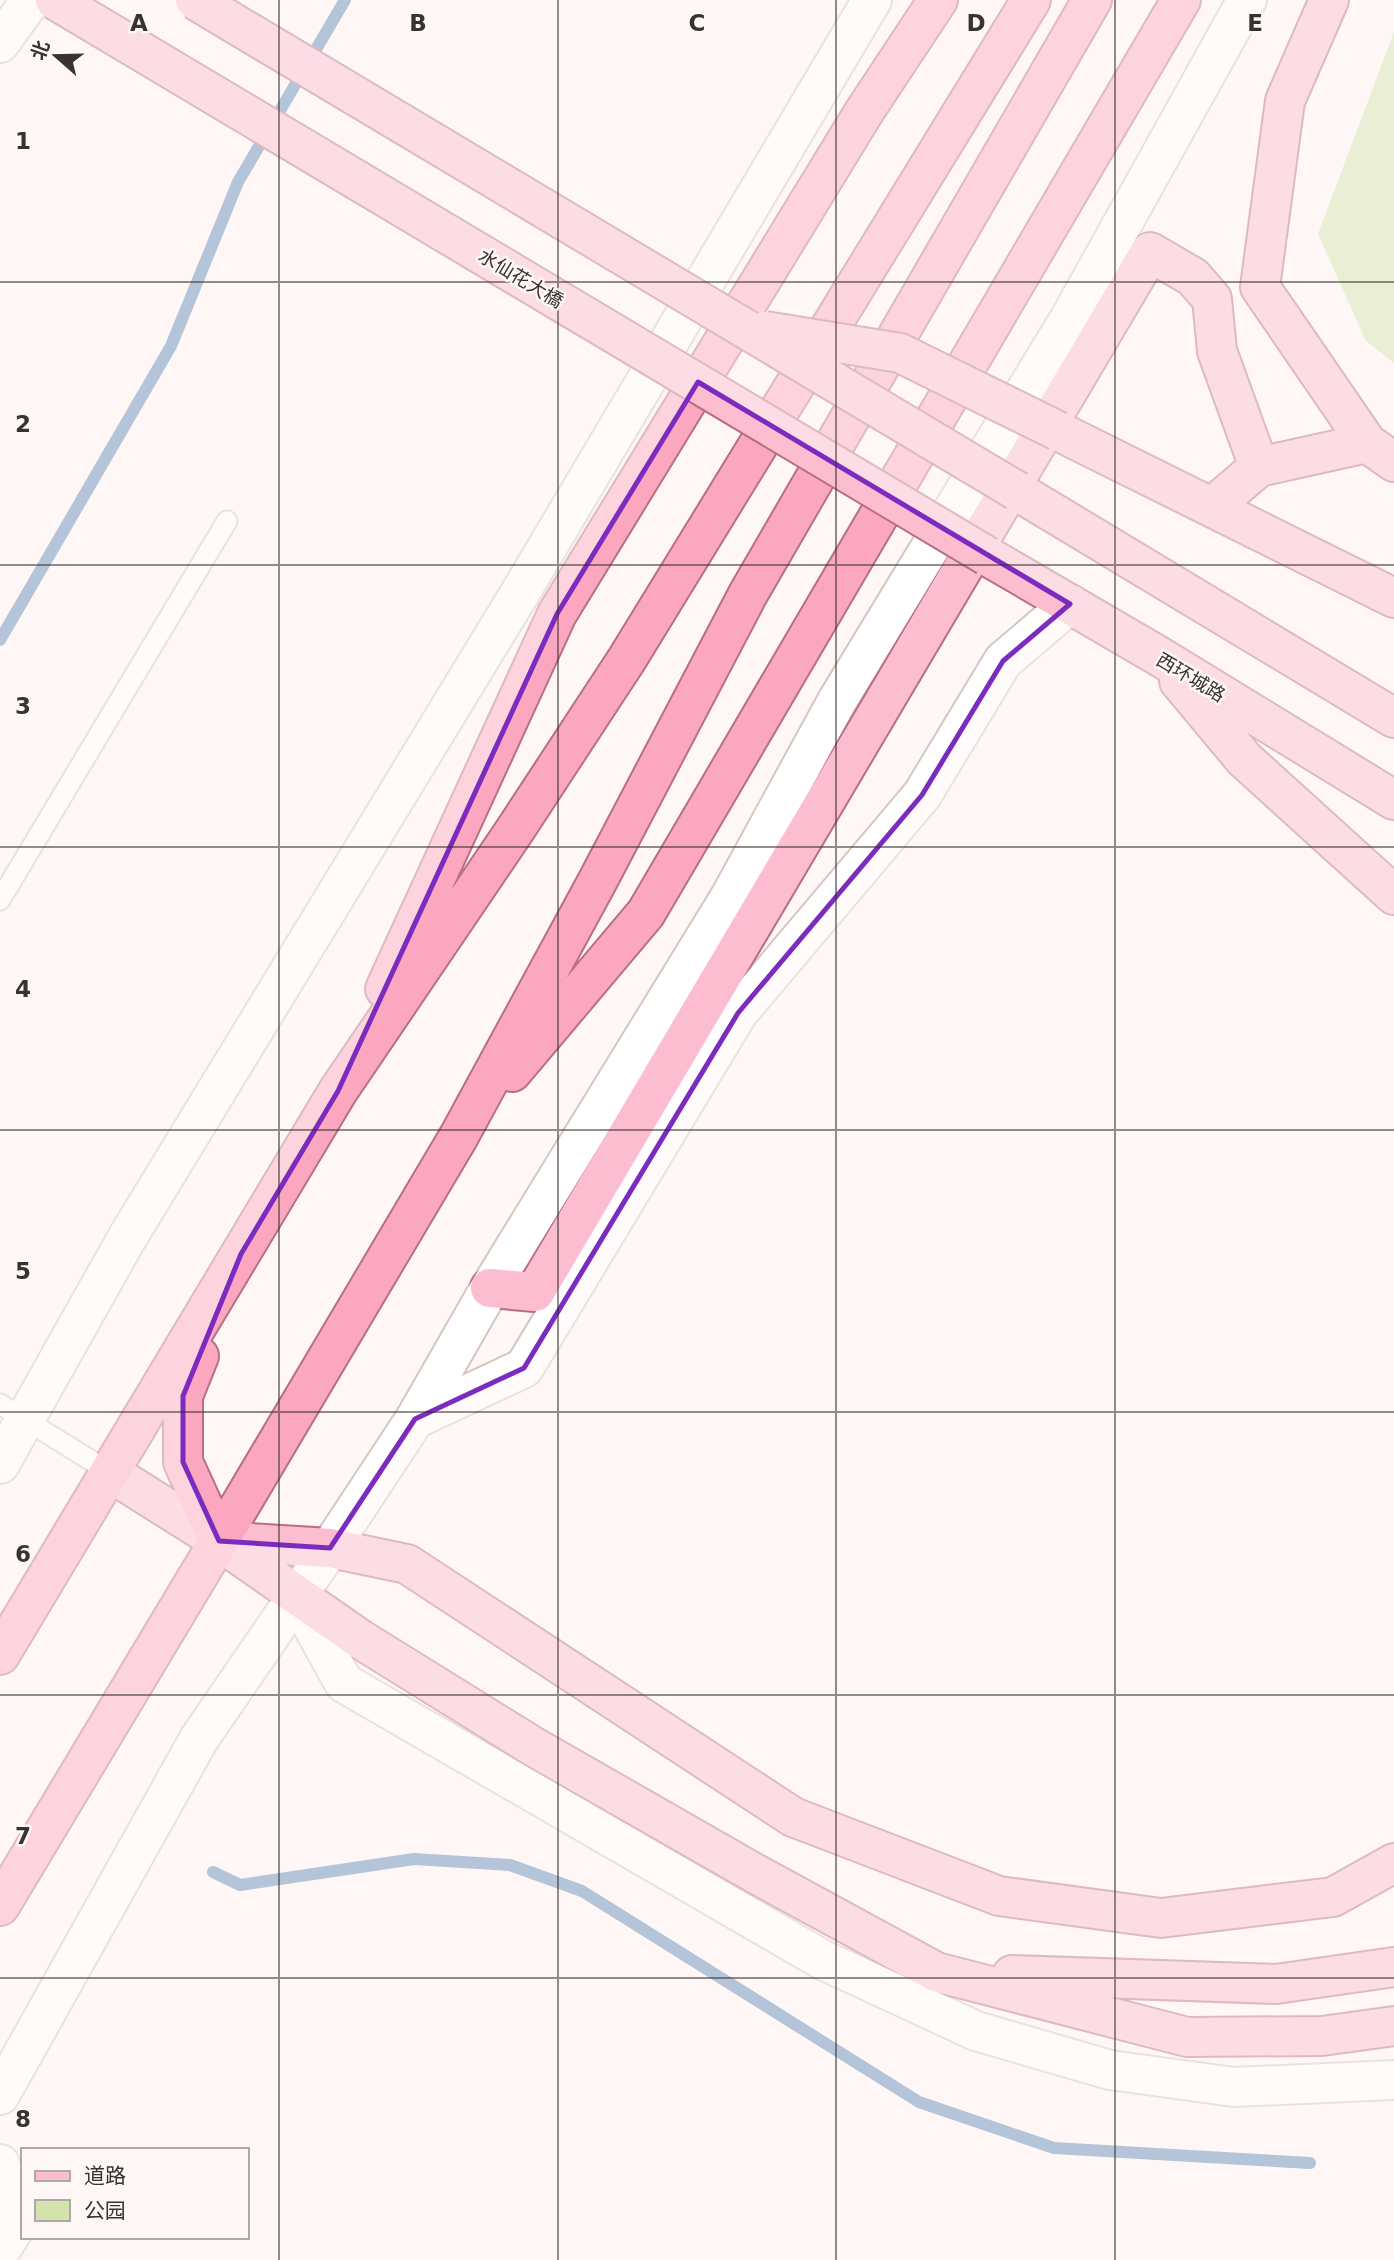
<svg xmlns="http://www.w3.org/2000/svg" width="1394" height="2260" font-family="'DejaVu Sans','Noto Sans SC',sans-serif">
<rect width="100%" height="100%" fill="#fef7f5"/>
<!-- green -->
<path fill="#d2e3ac" d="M1394,32V363L1366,341L1318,234Z"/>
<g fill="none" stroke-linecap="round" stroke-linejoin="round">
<!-- stream -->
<path stroke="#5c85b6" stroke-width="12" d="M0,640L171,346L238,182L345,0
M213,1872L240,1885L414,1859L510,1865L582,1891L919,2102L1054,2148L1310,2163"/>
<!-- service casing -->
<g stroke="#d5c6c0" stroke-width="23">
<path id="service" d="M0,900L227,521
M0,1404L111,1473"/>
</g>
<!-- minor casing -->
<g stroke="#d5c6c0" stroke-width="42">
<path id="minor" d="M0,43L31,0
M415,1419L524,1368L738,1013L922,795L1003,661L1070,604
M296,1596L344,1683L823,1960L976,2031L1110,2070L1234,2087L1394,2080"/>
</g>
<!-- tertiary casing -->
<g stroke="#d5c6c0" stroke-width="42">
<path id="tertiary" d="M0,1464L127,1238L520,593L872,0
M0,2095L199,1739L330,1548L415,1419L490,1288L730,897L837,701L1070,318L1247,0
M0,2164L21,2218L0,2251"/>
</g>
<!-- primary casing -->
<g stroke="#b77083" stroke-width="42">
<path id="primary" d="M1329,0L1285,101L1260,287L1367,443L1394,462
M1058,431L1394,598
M1017,491L1394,718
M1212,507L1259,467L1367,443
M987,556L1157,655L1394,800
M1179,681L1244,759L1394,895
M490,1288L535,1292L1150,252L1193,277L1212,299L1217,351L1259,467
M111,1473L219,1541L360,1639L534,1747L756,1874L936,1972L1187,2037L1322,2036L1394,2026
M219,1541L330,1548L407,1564L793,1817L999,1896L1161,1918L1333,1897L1394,1863
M1012,1975L1276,1984L1394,1967"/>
</g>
<!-- trunk casing -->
<g stroke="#b77083" stroke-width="42">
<path id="trunk" d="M385,989L557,614L864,112L938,0
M512,1072L646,913L1181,0
M199,1356L183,1396V1462L219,1541
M0,1655L338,1091L515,830L627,659L1031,0
M0,1906L219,1541L459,1136L597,882L748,594L1092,0"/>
</g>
<!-- service -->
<use href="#service" stroke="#fff" stroke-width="19"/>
<!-- minor -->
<use href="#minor" stroke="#fff" stroke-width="38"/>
<!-- tertiary -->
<use href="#tertiary" stroke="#fff" stroke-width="38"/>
<!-- primary -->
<use href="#primary" stroke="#fdbdd0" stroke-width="38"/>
<!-- trunk -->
<use href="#trunk" stroke="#fca7c0" stroke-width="38"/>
<!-- primary-bridge casing -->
<g stroke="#b77083" stroke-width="42" stroke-linecap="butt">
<path id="primary-bridge" d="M55,0L987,556
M195,0L1017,491
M765,331L900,353L1058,431"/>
</g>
<!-- primary-bridge -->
<use href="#primary-bridge" stroke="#fdbdd0" stroke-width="38"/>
</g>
<!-- marked area -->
<path d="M0 0H1394V2260H0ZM698,382L1070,604L1003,661L922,795L738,1013L524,1368L415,1419L330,1548L219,1541L183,1462V1396L241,1254L338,1091L557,614Z" fill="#fef7f5" fill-opacity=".55" fill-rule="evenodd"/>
<path fill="none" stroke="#7b2cbf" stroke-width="5" stroke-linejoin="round" d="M698,382L1070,604L1003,661L922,795L738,1013L524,1368L415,1419L330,1548L219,1541L183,1462V1396L241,1254L338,1091L557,614Z"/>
<!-- grid -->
<path fill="none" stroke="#383230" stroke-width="2" stroke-opacity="0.55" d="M279,0V2260M558,0V2260M836,0V2260M1115,0V2260M0,282H1394M0,565H1394M0,847H1394M0,1130H1394M0,1412H1394M0,1695H1394M0,1978H1394"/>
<g text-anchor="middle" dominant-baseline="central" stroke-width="5" stroke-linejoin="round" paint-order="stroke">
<!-- street labels -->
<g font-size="19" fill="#383230" stroke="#fef7f5">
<text transform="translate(521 278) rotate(31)">水仙花大橋</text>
<text transform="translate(1191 677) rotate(31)">西环城路</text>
</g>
</g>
<g font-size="23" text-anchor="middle" font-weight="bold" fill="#383230" stroke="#fef7f5" stroke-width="5" stroke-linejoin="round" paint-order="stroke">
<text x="139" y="31">A</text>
<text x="418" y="31">B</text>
<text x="697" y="31">C</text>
<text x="976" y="31">D</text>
<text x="1255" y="31">E</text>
<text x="23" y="149">1</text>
<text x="23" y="432">2</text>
<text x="23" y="714">3</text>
<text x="23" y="997">4</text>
<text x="23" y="1279">5</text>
<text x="23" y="1562">6</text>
<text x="23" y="1844">7</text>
<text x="23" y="2127">8</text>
</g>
<!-- legend -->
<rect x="21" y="2148" width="228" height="91" fill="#fef7f5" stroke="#afa8a6" stroke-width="2"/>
<rect x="35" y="2171" width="35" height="10" fill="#fdbdd0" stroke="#afa8a6" stroke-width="2"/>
<text x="84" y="2183" font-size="21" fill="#383230">道路</text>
<rect x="35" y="2200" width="35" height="21" fill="#d2e3ac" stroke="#afa8a6" stroke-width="2"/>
<text x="84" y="2218" font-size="21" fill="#383230">公园</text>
<!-- north arrow -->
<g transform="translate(56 56) rotate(290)" stroke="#fef7f5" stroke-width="5" paint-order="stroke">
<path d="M0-5L12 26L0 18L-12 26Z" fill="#383230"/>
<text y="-10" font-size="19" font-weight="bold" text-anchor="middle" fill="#383230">北</text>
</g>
</svg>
